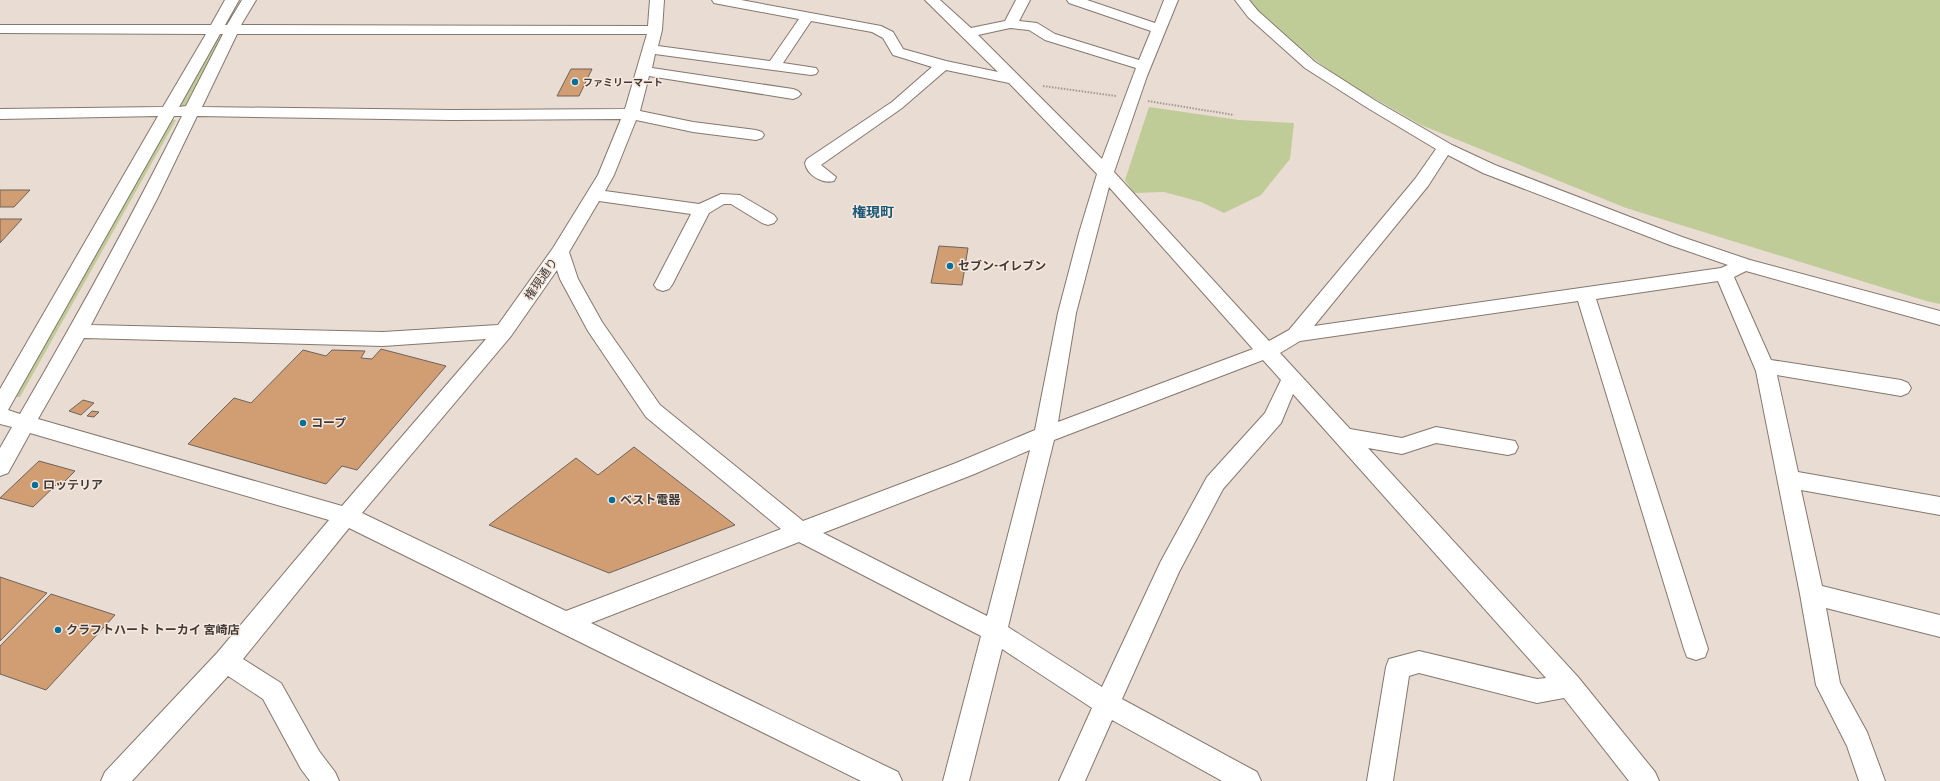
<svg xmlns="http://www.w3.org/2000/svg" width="1940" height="781" font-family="'Roboto Condensed','Noto Sans JP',sans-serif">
<rect width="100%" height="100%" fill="#e9dcd2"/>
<!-- green -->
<path fill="#c0cc97" d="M1248,0H1940V304L1926,301L1626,208L1421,125L1342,80L1297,46L1253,7Z
M220,30L225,31L184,107L178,108Z
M1149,107L1239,120L1294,123L1290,159L1261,195L1224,213L1201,202L1164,192L1134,193L1125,180Z
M169,120H176L20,397H13Z"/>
<!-- building -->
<path fill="#d19e73" stroke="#6e635a" d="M571,69H592L579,96H557Z
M0,190H30L14,207H0Z
M0,219H22L0,243Z
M939,246L968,248L962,285L931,283Z
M381,349L446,366L357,470L342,466L326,484L188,444L234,398L251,403L303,350L326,356L332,350L365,351L361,358L372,359Z
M83,400L94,403L81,415L69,411Z
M92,411L99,412L94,417L87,416Z
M634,447L735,525L609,573L489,525L576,458L598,475Z
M39,461L75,471L61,485L57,484L33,507L0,498Z
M0,577L47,593L0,641Z
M51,594L115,615L46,690L0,674V646Z"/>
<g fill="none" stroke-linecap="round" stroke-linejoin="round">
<!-- minor casing -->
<g stroke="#84786e" stroke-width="2">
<path id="minor" d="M225,0H239L225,25H227L242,0H256L241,25L648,26L650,0H664L662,30L658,46L770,61L799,19L719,4L714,3L712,0H741L881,26L893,32L903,49L946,61L998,72L925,0H940L971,28L1005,21L1016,0H1030L1019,21L1037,23L1055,34L1139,60L1151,31L1069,3L1067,0H1087L1155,23L1164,0H1178L1147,76L1114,172L1269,341L1289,330L1415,179L1436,149L1366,107L1305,68L1248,17L1235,0H1249L1258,11L1315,62L1376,101L1452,145L1495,165L1682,237L1750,260L1940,311V325L1746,271L1734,277L1771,360L1901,380L1908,383L1911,388L1908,393L1901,396L1777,375L1798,472L1940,497V515L1801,490L1822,586L1940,615V637L1826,608L1840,683L1867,732L1885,781H1859L1847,746L1816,685L1800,594L1756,371L1718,281L1596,299L1708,649L1705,657L1696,660L1687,657L1684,649L1578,301L1300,341L1280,353L1350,429L1402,438L1436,427L1515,441L1518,447L1515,453L1508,455L1436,443L1402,454L1368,448L1578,677L1655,772L1659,781H1629L1564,698L1537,703L1419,673L1409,676L1393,781H1367L1386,667L1389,659L1419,651L1537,679L1546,678L1293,394L1281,423L1223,489L1179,572L1122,699L1257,772L1261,781H1222L1112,720L1085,781H1059L1092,708L1002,649L969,781H943L981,636L799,542L591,623L898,772L902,781H861L349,528L243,659L281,683L319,751L335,772L339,781H310L301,769L263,699L228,676L132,781H101L105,772L217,653L329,520L30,433L8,473L0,476V448L12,427L0,424V389L158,116L0,119V109L163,107L206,34L0,33V25H211ZM811,21L872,32L883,38L893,55L932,67L892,102L807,159L805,163C807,175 822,184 834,181L836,177L821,165L902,108L946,70L1009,83L1097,174L1079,233L1058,313L1035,430L956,463L803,521L660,405L602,322L578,279L569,252L599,201L691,214L654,285L657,289L663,291L669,289L672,285L709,213L724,204H731L762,223L768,225L774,223L777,219L774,215L740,195L721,194L699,204L605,191L614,175L636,120L693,132L756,140L762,138L764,135L762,132L756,130L693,122L640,111L649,76L793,99L798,97L801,94L798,91L793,89L652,68L655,54L811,75L816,74L818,71L816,68L783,63ZM1010,28L1029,30L1045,40L1136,68L1102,159L978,35ZM220,34H223L186,106L179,107ZM237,34H647L625,109L452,110L202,107ZM174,116H182C132,217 77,316 20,414L8,410ZM197,116L452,120L621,119L598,175L553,248L498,325L383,332L91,325L157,199ZM1448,155L1483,173L1670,245L1728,265L1721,268L1314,326L1428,186ZM1109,187L1253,349L1058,422L1076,313ZM557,270L560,279L588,331L646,417L781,529L566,611L362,513L511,336ZM84,338L383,346L486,339L342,506L38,419ZM1263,360L1281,380L1265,413L1207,477L1161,561L1102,687L1008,627L1054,440ZM1030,450L987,616L823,533L972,475Z"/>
</g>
<!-- path -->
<path stroke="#a39991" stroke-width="2" stroke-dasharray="1.5 1.5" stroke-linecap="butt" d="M1043,86L1116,96
M1148,101L1234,115"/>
<!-- minor -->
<use href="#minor" fill="#fff" fill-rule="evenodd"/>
</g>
<!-- markers -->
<g fill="#006f9a" stroke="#f7e9df" stroke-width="1.5">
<circle cx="575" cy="82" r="4"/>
<circle cx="950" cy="266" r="4"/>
<circle cx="303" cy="423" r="4"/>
<circle cx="35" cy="485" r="4"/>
<circle cx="612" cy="500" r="4"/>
<circle cx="58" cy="630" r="4"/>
</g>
<g text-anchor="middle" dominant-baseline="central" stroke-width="3" stroke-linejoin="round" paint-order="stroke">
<!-- far-poi labels -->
<g font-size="10" font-weight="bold" fill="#3f3a36" stroke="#f7e9df" text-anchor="start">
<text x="583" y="82">ファミリーマート</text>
</g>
<!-- poi labels -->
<g font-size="12" font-weight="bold" fill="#3f3a36" stroke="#f7e9df" text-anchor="start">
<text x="958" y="266">セブン-イレブン</text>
<text x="311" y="423">コープ</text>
<text x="43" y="485">ロッテリア</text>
<text x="620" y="500">ベスト電器</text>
<text x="66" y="630">クラフトハート トーカイ 宮崎店</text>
</g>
<!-- street labels -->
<g font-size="12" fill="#3f3a36" stroke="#f7e9df">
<text transform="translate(541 279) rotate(-55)">権現通り</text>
</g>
<!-- quarter labels -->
<g font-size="14" font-weight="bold" fill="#185776" stroke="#f7e9df">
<text x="873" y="212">権現町</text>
</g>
</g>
</svg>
